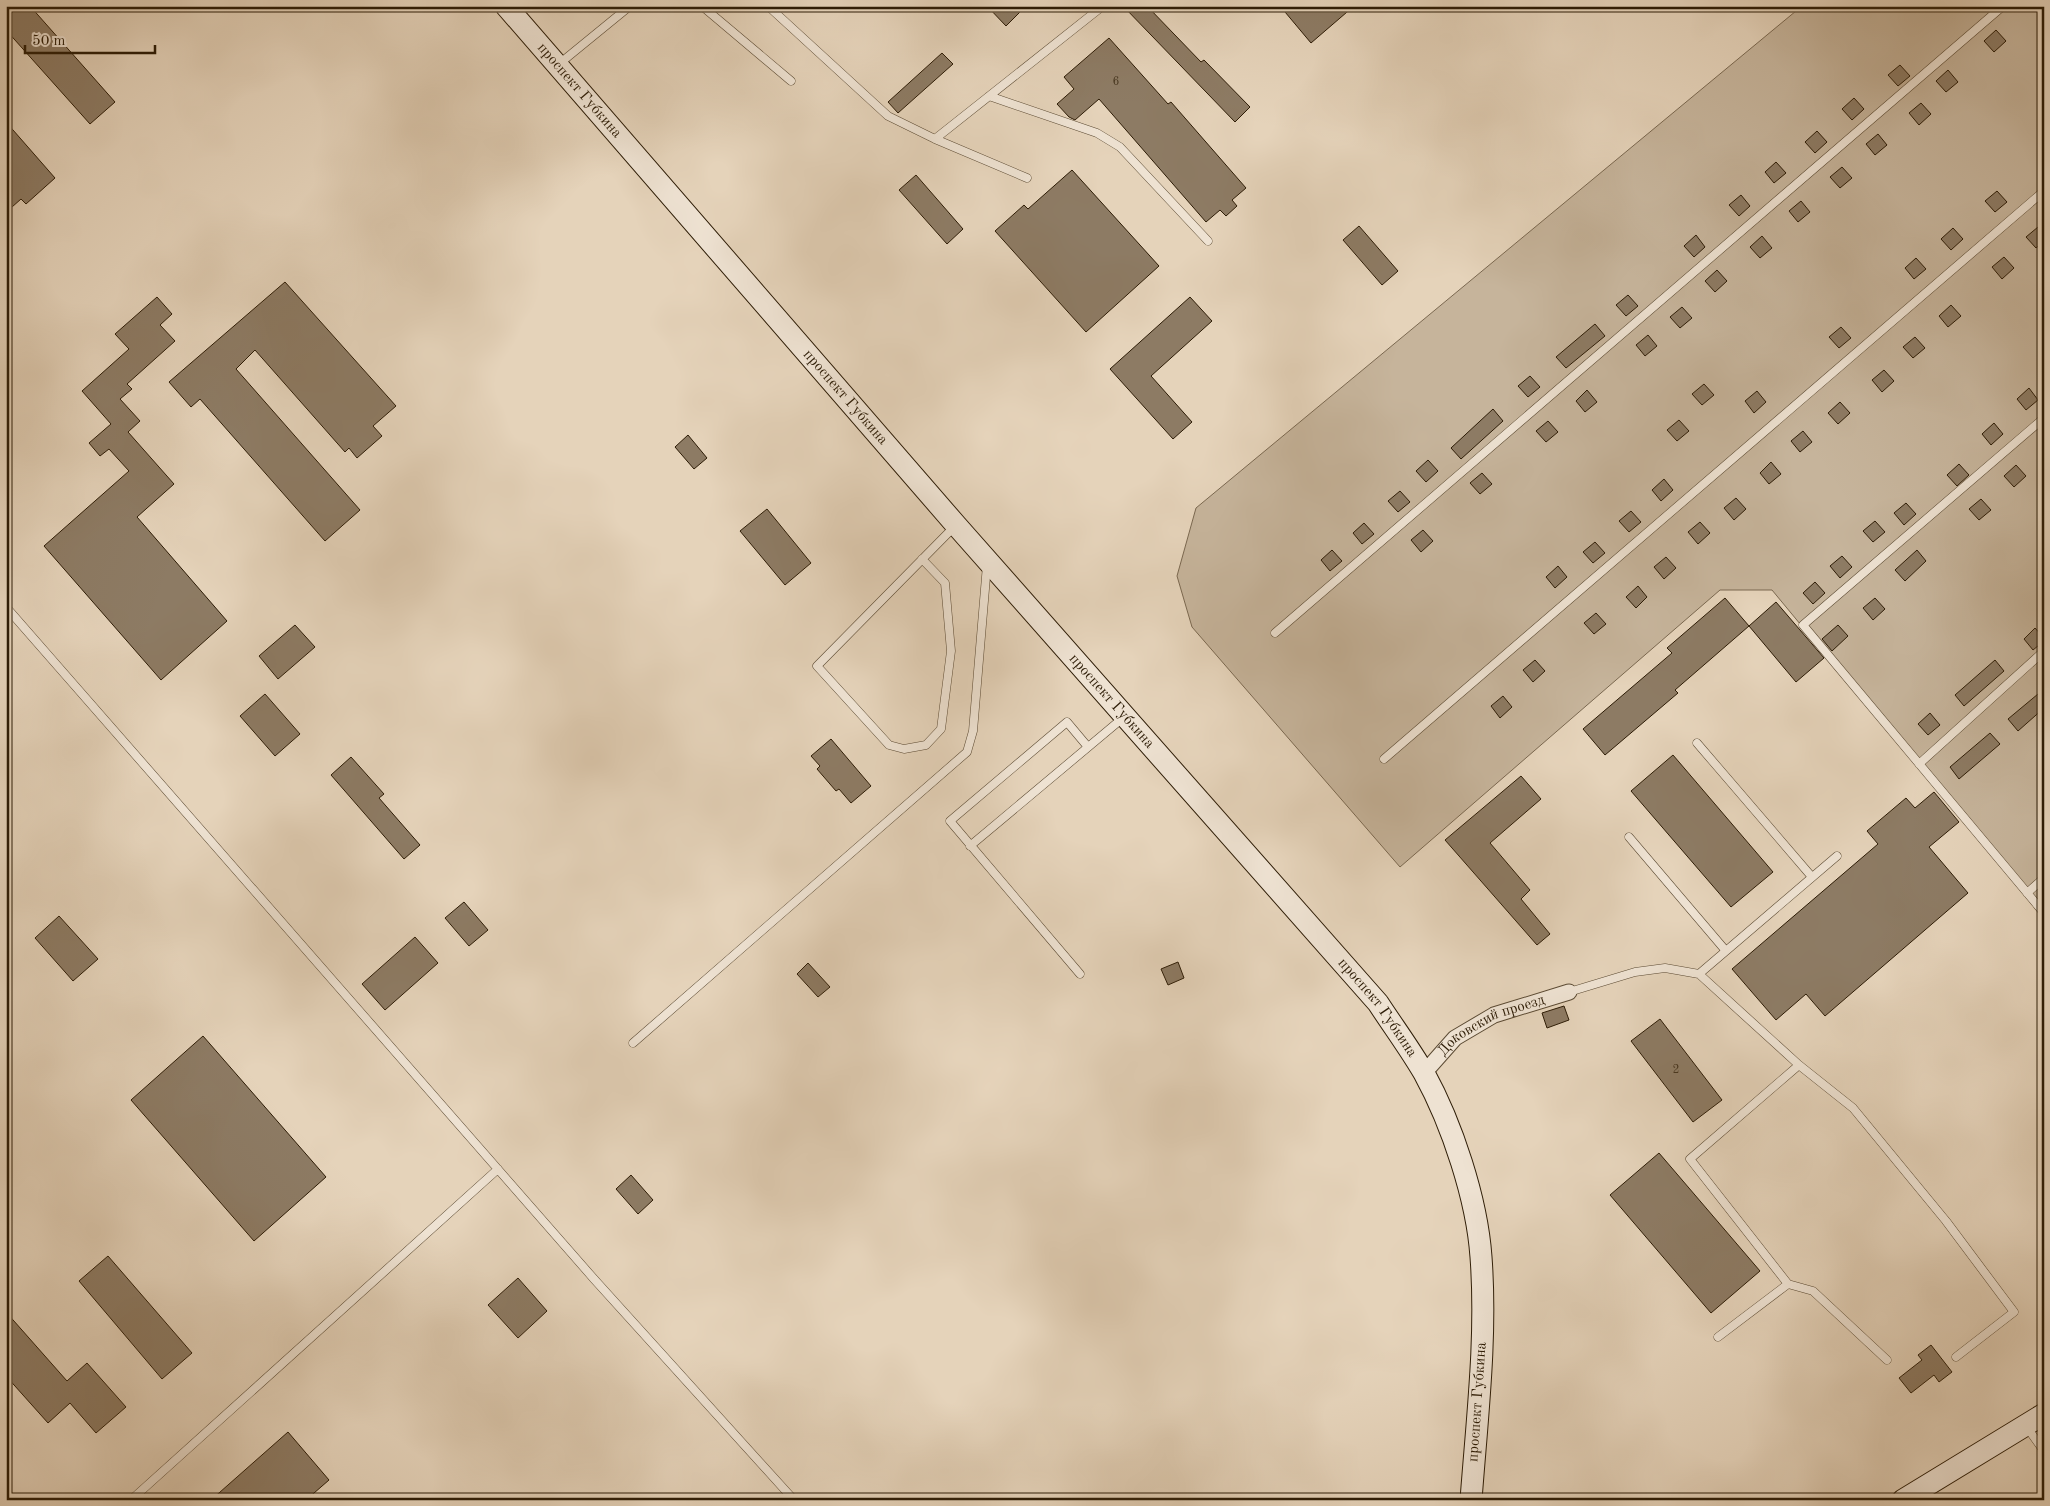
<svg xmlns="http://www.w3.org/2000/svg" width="2050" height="1506" font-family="'Old Standard TT',serif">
<rect width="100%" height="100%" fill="#e5d3ba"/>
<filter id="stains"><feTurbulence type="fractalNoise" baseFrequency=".004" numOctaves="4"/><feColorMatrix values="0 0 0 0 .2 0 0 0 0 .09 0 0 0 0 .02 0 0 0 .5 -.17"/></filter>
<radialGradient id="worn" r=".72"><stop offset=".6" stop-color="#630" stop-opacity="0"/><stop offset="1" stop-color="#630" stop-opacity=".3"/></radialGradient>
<!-- green -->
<path fill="#c6b49b" stroke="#7a6850" d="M1802,6H2044V919L1772,590H1720L1400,867L1192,627L1177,576L1196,508Z"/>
<!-- building -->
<path fill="#8d7b64" stroke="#2d1c06" d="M6,6H30L115,102L90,124L6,30Z
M987,6H1026L1006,26Z
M1123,6H1147L1201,62L1204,60L1250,107L1235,122Z
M1280,6H1354L1311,43Z
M1996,30L2006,41L1994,52L1984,41Z
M1109,38L1168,104L1171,102L1246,188L1232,200L1237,206L1226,216L1220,210L1206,222L1099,99L1075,120L1069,117L1057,104L1074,89L1064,77Z
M942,53L953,64L898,113L888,102Z
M1900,65L1910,76L1898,86L1888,75Z
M1948,70L1958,82L1946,92L1936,81Z
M1854,98L1864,109L1852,120L1842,109Z
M1921,103L1931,114L1919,125L1909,113Z
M6,122L55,178L26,204L21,199L12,207L6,200Z
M1817,131L1827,142L1815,153L1805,142Z
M1878,134L1887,145L1875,155L1866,144Z
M1776,162L1786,173L1774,183L1765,172Z
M1842,167L1852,178L1840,188L1830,177Z
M1072,170L1159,266L1086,332L995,231L1024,205L1028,209Z
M916,175L963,229L947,244L899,190Z
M1997,191L2007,202L1995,212L1985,201Z
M1741,195L1750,206L1739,216L1729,205Z
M1801,201L1810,212L1798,222L1789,211Z
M1359,226L1398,271L1382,285L1343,240Z
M2038,227L2044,234V241L2036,248L2026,237Z
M1953,228L1963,239L1951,250L1941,239Z
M1696,235L1705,247L1694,257L1684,246Z
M1762,236L1772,248L1760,258L1750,247Z
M2004,257L2014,268L2002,279L1992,267Z
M1916,258L1926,269L1914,279L1905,268Z
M1717,270L1727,281L1715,292L1705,281Z
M285,282L396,406L373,426L382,436L357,458L349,448L345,452L255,350L236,369L360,510L325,541L200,399L191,407L169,382Z
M1628,295L1638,306L1626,316L1616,305Z
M157,297L172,314L160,325L175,341L127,384L132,389L120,399L140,421L128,432L174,484L137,517L227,621L161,680L44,546L129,471L109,449L100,456L89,443L111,424L82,391L129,349L115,334Z
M1190,297L1212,321L1151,376L1192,422L1173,439L1110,369Z
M1951,305L1961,316L1948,327L1939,316Z
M1682,307L1692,318L1680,328L1670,317Z
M1595,324L1605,336L1566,368L1556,357Z
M1841,327L1851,338L1839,348L1829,337Z
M1648,335L1657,346L1645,356L1636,345Z
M1915,337L1925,348L1913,358L1903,347Z
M1884,370L1894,381L1882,392L1872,380Z
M1530,376L1540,387L1528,397L1518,386Z
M1704,384L1714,395L1702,405L1692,394Z
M2029,388L2038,400L2026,410L2017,399Z
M1587,390L1597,402L1585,412L1576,401Z
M1757,391L1766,402L1754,413L1745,401Z
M1840,402L1850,413L1838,424L1828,413Z
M1493,409L1503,421L1461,459L1451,448Z
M1679,420L1689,431L1677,441L1667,430Z
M1548,421L1558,432L1546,442L1536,431Z
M1994,423L2003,434L1991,445L1982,434Z
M1803,431L1812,442L1800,452L1791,441Z
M688,435L707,458L694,469L675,447Z
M1428,460L1438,471L1426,482L1416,471Z
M1771,462L1781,474L1769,484L1760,473Z
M1959,464L1969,475L1957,486L1947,475Z
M2016,465L2026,476L2014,487L2004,476Z
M1482,473L1492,484L1480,494L1470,483Z
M1664,479L1673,490L1661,501L1652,490Z
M1400,491L1410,502L1398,512L1388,501Z
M1736,498L1746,509L1734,520L1724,508Z
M1981,499L1991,510L1979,520L1969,509Z
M1906,503L1916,514L1904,525L1894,513Z
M767,509L811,563L785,585L740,531Z
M1631,511L1641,522L1629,532L1619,521Z
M1875,521L1885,532L1873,542L1863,531Z
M1700,522L1710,533L1698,544L1688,532Z
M1364,523L1374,534L1362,544L1353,533Z
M1423,530L1433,541L1421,552L1411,540Z
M1595,542L1605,553L1593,563L1583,552Z
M1332,550L1342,561L1330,571L1321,560Z
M1917,550L1926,561L1905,581L1895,570Z
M1842,556L1852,567L1840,578L1830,566Z
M1666,557L1676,568L1664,579L1654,567Z
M1558,566L1567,577L1555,588L1546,577Z
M1815,582L1825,593L1813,604L1803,593Z
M1638,586L1647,597L1636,608L1626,597Z
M1725,598L1749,626L1675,690L1678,693L1605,755L1583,729L1672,653L1667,648Z
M1875,598L1885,609L1873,620L1863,608Z
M1776,602L1824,658L1796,682L1749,626Z
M1596,613L1606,624L1594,634L1584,623Z
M295,625L315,647L278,679L259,656Z
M1838,625L1848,636L1832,651L1822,639Z
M2035,628L2044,638V641L2033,650L2024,639Z
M1535,660L1545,671L1533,682L1523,670Z
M1995,660L2004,671L1964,706L1955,695Z
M2044,689V708L2018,731L2008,719Z
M265,694L300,734L275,756L240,716Z
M1503,696L1512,707L1500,718L1491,706Z
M1930,713L1940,725L1928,735L1918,724Z
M1990,733L2000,744L1959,779L1950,767Z
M831,739L871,786L851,803L839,789L836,791L817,769L820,766L811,756Z
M1673,755L1773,872L1731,907L1631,791Z
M351,757L384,794L379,798L420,845L404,859L331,775Z
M1521,776L1541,799L1490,843L1530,890L1521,899L1550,934L1537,945L1445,840Z
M1934,792L1959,822L1929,847L1968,893L1825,1016L1806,994L1776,1020L1732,969L1878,844L1867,831L1906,798L1915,808Z
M464,902L488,930L469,946L445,918Z
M59,916L98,959L73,981L35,938Z
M415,937L438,963L385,1010L362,984Z
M1178,962L1184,978L1168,985L1161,969Z
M808,963L830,987L818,997L797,974Z
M1564,1006L1569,1020L1547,1028L1542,1013Z
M1660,1019L1722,1100L1693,1122L1631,1041Z
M203,1036L326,1177L254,1241L131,1100Z
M1659,1153L1760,1271L1711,1313L1610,1195Z
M631,1175L653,1200L638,1214L616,1189Z
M108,1256L192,1353L162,1379L79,1281Z
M518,1278L547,1311L518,1338L488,1305Z
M6,1312L67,1381L87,1363L126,1407L96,1433L70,1403L48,1423L6,1376Z
M1931,1345L1952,1372L1939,1382L1934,1375L1911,1393L1899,1378L1922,1360L1918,1355Z
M288,1432L329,1480L306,1500H211Z"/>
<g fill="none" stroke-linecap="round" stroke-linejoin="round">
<!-- lane casing -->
<g stroke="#5b4a33" stroke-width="9">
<path id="lane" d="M702,6L791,81
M768,6L888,116L935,139L1027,178
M559,64L630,6
M989,96L1097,133L1120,147L1208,241
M935,139L1099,9L1097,6
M2044,418L1803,625L2044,913
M922,559L945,583L951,651L941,729L926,745L904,749L889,745L817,666L955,526
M6,607L594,1279L794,1500
M1275,633L2003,6
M1697,743L1812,877
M1384,759L2044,191
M1919,764L2044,651
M1629,837L1726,951
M970,846L1124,717
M2027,893L2044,878
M1080,974L950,821L1067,722L1088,747
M1699,974L1837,856
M1569,992L1635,972L1665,968L1699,974L1799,1065L1853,1108L1946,1221L2014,1312L1956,1357
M633,1043L967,752L973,731L987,565
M1799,1065L1690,1159L1788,1284L1813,1291L1887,1360
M1718,1337L1788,1284
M2026,1426L2044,1451
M131,1500L498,1169"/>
</g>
<!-- street casing -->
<g stroke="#5b4a33" stroke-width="17">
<g id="street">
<path id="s1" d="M1424,1073L1455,1038L1494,1015L1569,992"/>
</g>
</g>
<!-- secondary casing -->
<g stroke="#2d1c06" stroke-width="23">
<g id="secondary">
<path id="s2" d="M506,6L956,525L1378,1003C1393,1026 1410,1049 1424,1073C1452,1124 1477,1199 1481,1257C1487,1337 1477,1419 1471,1500"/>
<path d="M1903,1500L2044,1414"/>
</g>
</g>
<!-- lane -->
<use href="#lane" stroke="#eee2d2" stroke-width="8"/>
<!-- street -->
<use href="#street" stroke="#eee2d2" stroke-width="15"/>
<!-- secondary -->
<use href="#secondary" stroke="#eee2d2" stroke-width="21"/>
</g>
<g text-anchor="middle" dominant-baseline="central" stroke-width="4" stroke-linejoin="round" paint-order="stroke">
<!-- number labels -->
<g font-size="12" fill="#45341e">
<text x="1116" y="82">6</text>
<text x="1676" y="1070">2</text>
</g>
<!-- street labels -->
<g font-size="15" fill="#2d1c06" stroke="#eee2d2">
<text stroke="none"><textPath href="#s2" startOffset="112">проспект Губкина</textPath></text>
<text stroke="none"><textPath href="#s2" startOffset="518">проспект Губкина</textPath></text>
<text stroke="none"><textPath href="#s2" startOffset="922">проспект Губкина</textPath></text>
<text stroke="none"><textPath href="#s2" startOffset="1328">проспект Губкина</textPath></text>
<text stroke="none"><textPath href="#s1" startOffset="85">Доковский проезд</textPath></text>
<text transform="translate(1478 1402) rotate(-86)">проспект Губкина</text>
</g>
</g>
<!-- margin -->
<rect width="2050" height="1506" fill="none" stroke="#e5d3ba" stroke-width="25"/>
<rect x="8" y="8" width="2035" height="1491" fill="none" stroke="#2d1c06" stroke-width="2.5"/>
<rect x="12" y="12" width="2025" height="1481" fill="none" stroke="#2d1c06"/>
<!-- scale -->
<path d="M25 45v8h130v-8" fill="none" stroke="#2d1c06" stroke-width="2.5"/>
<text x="32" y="45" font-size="15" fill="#2d1c06" stroke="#eee2d2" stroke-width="4" paint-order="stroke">50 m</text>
<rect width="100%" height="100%" filter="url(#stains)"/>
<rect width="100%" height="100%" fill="url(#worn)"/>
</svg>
